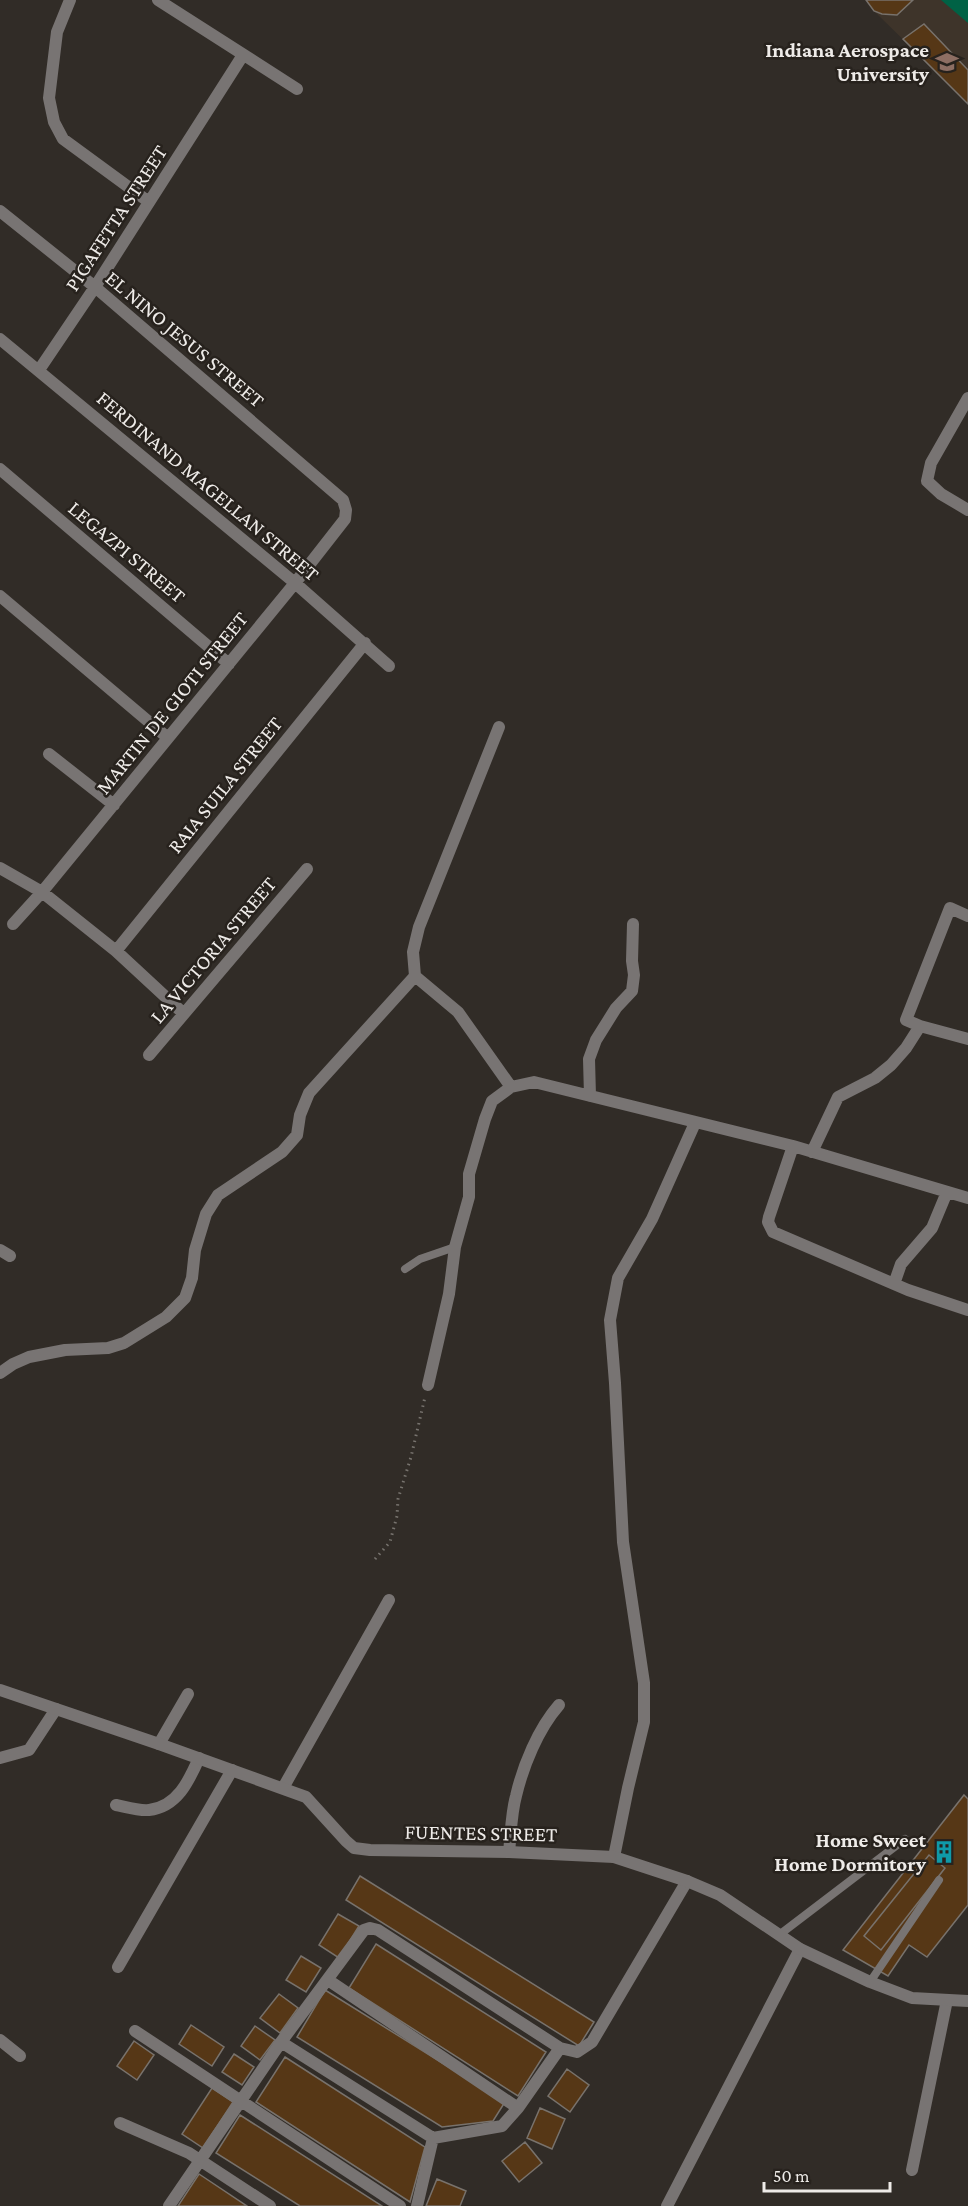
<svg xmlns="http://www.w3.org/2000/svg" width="968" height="2206" font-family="'Crimson Pro',serif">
<rect width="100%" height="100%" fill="#312c27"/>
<!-- built -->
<path fill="#3e342a" d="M866,0H968V103L874,11Z"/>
<!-- green -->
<path fill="#006245" d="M941,0H968V23Z"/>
<!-- building -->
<path fill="#563716" stroke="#78726c" stroke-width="1.5" d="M866,0H913L897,15L882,14L874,11Z
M924,24L968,70V104L903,39Z
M964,1795L968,1799V1905L927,1957L909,1945L888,1976L843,1950Z
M929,1855L945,1868L881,1950L864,1936Z
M360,1876L594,2022L579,2046L346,1900Z
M338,1914L359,1926L339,1958L319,1945Z
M376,1944L546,2052L518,2096L349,1988Z
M301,1956L321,1968L306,1992L286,1980Z
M325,1990L505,2102L493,2121L442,2127L297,2037Z
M279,1994L298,2008L280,2033L260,2018Z
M191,2025L224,2047L212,2066L179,2044Z
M255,2026L275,2040L260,2060L241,2046Z
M134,2041L154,2055L137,2080L117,2066Z
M234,2054L254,2067L242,2085L222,2072Z
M285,2057L425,2147L410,2202L256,2102Z
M567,2069L589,2085L570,2112L548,2096Z
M212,2088L233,2102L203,2148L182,2134Z
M540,2108L565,2119L552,2149L527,2138Z
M240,2115L382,2206H300L216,2153Z
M525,2142L542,2163L519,2182L502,2161Z
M199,2174L247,2206H178Z
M437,2179L466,2191L460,2206H426Z"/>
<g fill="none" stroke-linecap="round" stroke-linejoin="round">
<!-- path -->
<path stroke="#77736e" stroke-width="3" stroke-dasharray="1.5 4.5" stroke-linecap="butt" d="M375,1559L390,1542L397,1516L398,1499L411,1457L425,1397"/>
<!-- service -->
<path stroke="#787473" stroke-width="8" d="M405,1269L420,1259L455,1247
M779,1935L905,1839
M870,1982L939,1880"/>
<!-- minor -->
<path stroke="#787473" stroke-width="12" d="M70,0L57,32L49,98L54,122L63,139L149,202
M158,0L297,89
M0,211L95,287L343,500L346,510L345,519L295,583L42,892L13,924
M0,339L295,583L389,666
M39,370L95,287L243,55
M968,398L931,463L927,481L941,494L968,510
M0,469L229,664
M0,596L168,738
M499,727L419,927L413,952L415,976L458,1012L511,1087
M49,754L114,805
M0,868L42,892L116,951L184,1014
M116,951L365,643
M920,1026L906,1020L950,908L968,916
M149,1055L307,869
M590,1096L589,1059L596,1040L616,1008L632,991L634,975L632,961L633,924
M793,1146L769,1217L768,1222L773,1232L908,1290L968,1310
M812,1152L838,1097L875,1078L891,1065L906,1048L920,1026L968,1039
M0,1250L10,1256
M894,1284L901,1264L932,1228L947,1192
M0,1373L13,1364L29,1357L65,1350L108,1348L124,1343L166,1317L185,1298L192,1278L195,1250L206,1214L218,1195L282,1152L297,1135L300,1115L309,1093L415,976
M428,1385L449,1294L455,1247L469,1197V1174L485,1119L492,1101L511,1087L534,1082L793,1146L968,1198
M159,1744L188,1694
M0,1758L29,1750L56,1709
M283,1788L389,1600
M116,1805C126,1807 139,1811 149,1810C177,1807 189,1781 199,1758
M509,1852C511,1834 511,1814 516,1796C523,1766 538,1729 559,1705
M614,1857L628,1788L644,1722V1683L623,1542L615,1383L610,1320L618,1278L652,1219L695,1123
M118,1967L232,1770
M328,1980L518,2108
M135,2031L400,2206
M0,2040L20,2056
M281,2042L433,2138
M120,2123L189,2153L270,2206
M912,2170L947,2000
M169,2206L281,2042L364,1930L370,1928L378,1930L560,2048L577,2052L592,2042L687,1881
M417,2206L433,2138L502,2126L518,2108L560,2048
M667,2206L800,1949"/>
<!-- tertiary -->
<path stroke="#787473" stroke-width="12" d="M0,1690L159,1744L306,1797L346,1841L354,1848L370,1850L509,1852L614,1857L687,1881L720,1895L800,1949L870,1982L912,1998L968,2001"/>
</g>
<!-- icons -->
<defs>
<g id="university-bare" transform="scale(1.8)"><path d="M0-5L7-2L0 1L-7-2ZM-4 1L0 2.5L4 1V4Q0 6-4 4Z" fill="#8d6e63" stroke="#27221d" stroke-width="2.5" paint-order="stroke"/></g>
<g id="building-bare" transform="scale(1.8)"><path d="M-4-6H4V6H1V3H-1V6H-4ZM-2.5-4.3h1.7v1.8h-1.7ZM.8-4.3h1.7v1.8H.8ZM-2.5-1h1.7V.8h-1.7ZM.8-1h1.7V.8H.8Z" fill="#0f9aa8" stroke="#27221d" stroke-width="2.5" paint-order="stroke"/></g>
</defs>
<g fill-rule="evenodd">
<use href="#university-bare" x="947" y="62"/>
<use href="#building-bare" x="944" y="1852"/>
</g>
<g text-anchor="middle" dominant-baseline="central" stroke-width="5" stroke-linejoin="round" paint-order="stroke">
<!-- poi labels -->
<g font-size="21" font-weight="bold" fill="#eeebe8" stroke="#27221d" text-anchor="end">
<text x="929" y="50">Indiana Aerospace<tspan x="929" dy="24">University</tspan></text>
<text x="926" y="1840">Home Sweet<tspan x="926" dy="24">Home Dormitory</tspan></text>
</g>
<!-- street labels -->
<g font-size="21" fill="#eeebe8" stroke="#27221d">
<text transform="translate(116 218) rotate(-57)">PIGAFETTA STREET</text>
<text transform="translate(185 339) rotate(40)">EL NINO JESUS STREET</text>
<text transform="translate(208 486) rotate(40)">FERDINAND MAGELLAN STREET</text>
<text transform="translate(127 552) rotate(40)">LEGAZPI STREET</text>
<text transform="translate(172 703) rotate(-51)">MARTIN DE GIOTI STREET</text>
<text transform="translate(225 785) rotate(-51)">RAIA SUILA STREET</text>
<text transform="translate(213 950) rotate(-50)">LA VICTORIA STREET</text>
<text transform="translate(481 1833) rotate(1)">FUENTES STREET</text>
</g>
</g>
<!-- scale -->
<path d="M764 2182v9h126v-9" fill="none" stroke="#eeebe8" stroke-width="3"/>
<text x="773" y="2182" font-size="18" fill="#eeebe8" stroke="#27221d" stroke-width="4.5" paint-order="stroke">50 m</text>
</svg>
